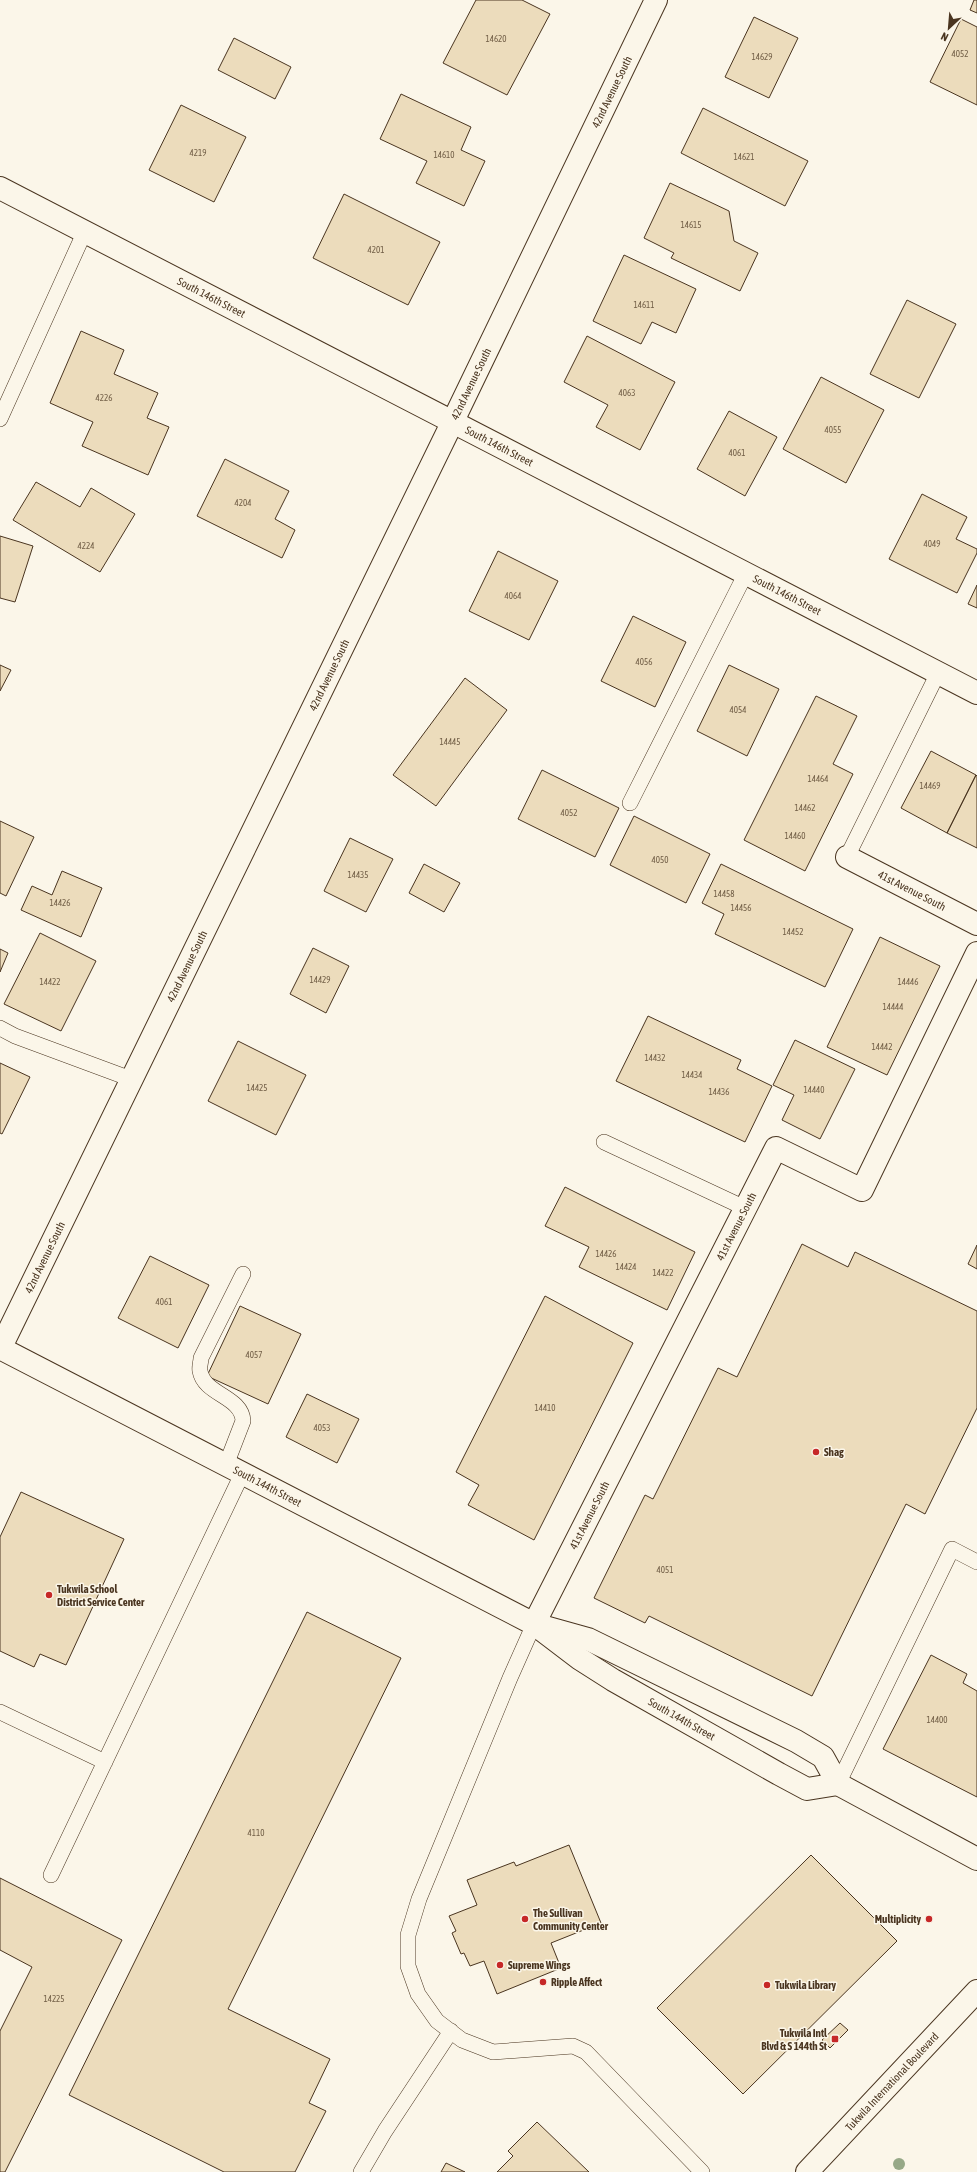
<svg xmlns="http://www.w3.org/2000/svg" width="977" height="2172" font-family="'Asap Condensed',sans-serif">
<rect width="100%" height="100%" fill="#fbf6e9"/>
<!-- building -->
<path fill="#ecdcbc" stroke="#4a3520" d="M476,0H522L550,14L507,95L443,63Z
M974,0H977V13L970,10Z
M754,17L798,38L769,98L725,77Z
M961,19L977,27V105L930,82Z
M234,38L291,67L275,99L218,70Z
M401,94L471,127L461,150L485,161L464,206L416,183L427,161L380,139Z
M181,105L246,137L214,202L149,170Z
M703,108L808,161L785,206L681,153Z
M670,183L729,211L734,241L758,253L740,291L671,258L674,253L644,238Z
M344,194L440,242L408,305L313,258Z
M624,255L696,289L676,333L652,322L641,344L593,321Z
M907,300L956,324L919,398L870,374Z
M81,331L124,350L114,374L158,393L147,418L169,427L148,475L82,446L93,422L50,403Z
M587,336L675,382L640,450L596,427L608,405L564,382Z
M821,377L884,410L846,483L783,449Z
M729,411L777,437L745,496L697,469Z
M225,459L289,491L275,519L295,530L282,558L197,516Z
M36,482L80,507L91,488L135,514L100,572L13,520Z
M922,494L967,517L956,539L977,549V553L957,593L889,559Z
M0,536L33,546L15,602L0,598Z
M498,551L558,581L529,640L469,611Z
M977,585V608L968,604Z
M633,616L686,642L655,707L601,681Z
M0,665L11,670L0,691Z
M729,665L779,689L747,756L697,731Z
M465,678L507,710L436,806L393,775Z
M816,696L857,716L833,764L853,774L805,871L744,840Z
M931,751L976,775L947,833L901,808Z
M542,770L619,808L595,857L518,819Z
M976,775L977,776V848L947,833Z
M634,816L710,854L686,903L610,865Z
M0,821L34,837L6,896L0,893Z
M350,838L393,859L366,912L324,891Z
M424,864L460,883L444,912L409,893Z
M721,864L853,929L825,987L715,934L724,914L702,903Z
M62,871L102,888L81,937L21,910L32,886L52,895Z
M40,933L96,961L61,1031L4,1004Z
M880,937L940,966L887,1075L827,1047Z
M313,948L349,966L326,1013L290,994Z
M0,949L8,953L0,972Z
M648,1016L741,1060L737,1069L772,1086L745,1142L616,1081Z
M795,1040L855,1069L820,1139L782,1120L794,1095L773,1085Z
M238,1041L306,1075L276,1135L208,1101Z
M0,1063L30,1077L2,1134L0,1133Z
M565,1187L695,1252L667,1310L579,1267L589,1247L545,1226Z
M802,1244L848,1267L855,1252L977,1311V1408L925,1514L906,1504L812,1696L649,1616L645,1623L594,1598L645,1495L653,1499L718,1368L737,1377Z
M977,1245V1269L968,1264Z
M150,1256L209,1285L178,1348L118,1318Z
M545,1296L633,1343L534,1540L468,1505L479,1485L456,1472Z
M240,1306L301,1334L268,1404L207,1376Z
M307,1394L359,1419L337,1463L286,1437Z
M21,1492L124,1539L66,1665L40,1654L34,1667L0,1651V1537Z
M307,1612L401,1658L228,2009L330,2059L309,2103L326,2111L295,2172H224L69,2095Z
M931,1655L967,1674L963,1683L977,1691V1797L883,1749Z
M569,1845L601,1923L551,1943L561,1968L497,1994L484,1961L470,1966L464,1953L461,1954L452,1933L456,1931L449,1916L477,1905L467,1880L514,1862L516,1866Z
M811,1855L897,1941L743,2094L657,2008Z
M0,1878L122,1940L5,2172H0V2031L32,1967L0,1950Z
M840,2023L848,2030L830,2048L822,2040Z
M537,2122L589,2172H497L513,2156L508,2151Z
M446,2163L465,2172H441Z"/>
<g fill="none" stroke-linecap="round" stroke-linejoin="round">
<!-- service casing -->
<g stroke="#4a3520" stroke-width="16">
<path id="service" d="M0,419L85,231
M630,803L746,573
M847,857L938,673
M0,1028L15,1036L131,1079
M604,1142L745,1208
M226,1465L243,1421C242,1396 204,1395 200,1371C199,1367 201,1362 201,1358L243,1274
M534,1624L510,1678L419,1899L408,1935V1966L418,1994L437,2021L462,2040L493,2052L573,2046L586,2052L702,2172
M0,1712L105,1762
M838,1784L952,1549L977,1562
M51,1875L242,1474
M361,2172L385,2131L451,2031"/>
</g>
<!-- minor casing -->
<g stroke="#4a3520" stroke-width="24">
<g id="minor">
<path id="s1" d="M0,188L977,693"/>
<path id="s2" d="M847,857L977,924"/>
<path id="s3" d="M534,1624L776,1148L862,1190L977,953"/>
</g>
</g>
<!-- tertiary casing -->
<g stroke="#4a3520" stroke-width="24">
<g id="tertiary">
<path id="s4" d="M0,1348L534,1624L580,1659L613,1680L779,1774L807,1789L838,1784"/>
<path id="s5" d="M0,1349L453,421L656,0"/>
<path d="M545,1627L588,1639L796,1741L823,1757L838,1784L977,1859"/>
</g>
</g>
<!-- primary casing -->
<g stroke="#4a3520" stroke-width="24">
<g id="primary">
<path id="s6" d="M807,2172L977,1991"/>
</g>
</g>
<!-- service -->
<use href="#service" stroke="#fbf6e9" stroke-width="15"/>
<!-- minor -->
<use href="#minor" stroke="#fbf6e9" stroke-width="22"/>
<!-- tertiary -->
<use href="#tertiary" stroke="#fbf6e9" stroke-width="22"/>
<!-- primary -->
<use href="#primary" stroke="#fbf6e9" stroke-width="22"/>
</g>
<!-- trees -->
<circle fill="#96a887" cx="899" cy="2164" r="6"/>
<!-- markers -->
<g fill="#c62828" stroke="#fbf6e9" stroke-width="1.5">
<circle cx="816" cy="1452" r="4"/>
<circle cx="49" cy="1595" r="4"/>
<circle cx="525" cy="1919" r="4"/>
<circle cx="929" cy="1919" r="4"/>
<circle cx="500" cy="1965" r="4"/>
<circle cx="543" cy="1982" r="4"/>
<circle cx="767" cy="1985" r="4"/>
<rect x="831" y="2035" width="8" height="8" rx="2"/>
</g>
<g text-anchor="middle" dominant-baseline="central" stroke-width="3" stroke-linejoin="round" paint-order="stroke">
<!-- number labels -->
<g font-size="9" fill="#725f47">
<text x="496" y="39">14620</text>
<text x="960" y="54">4052</text>
<text x="762" y="57">14629</text>
<text x="198" y="153">4219</text>
<text x="444" y="155">14610</text>
<text x="744" y="157">14621</text>
<text x="691" y="225">14615</text>
<text x="376" y="250">4201</text>
<text x="644" y="305">14611</text>
<text x="627" y="393">4063</text>
<text x="104" y="398">4226</text>
<text x="833" y="430">4055</text>
<text x="737" y="453">4061</text>
<text x="243" y="503">4204</text>
<text x="932" y="544">4049</text>
<text x="86" y="546">4224</text>
<text x="513" y="596">4064</text>
<text x="644" y="662">4056</text>
<text x="738" y="710">4054</text>
<text x="450" y="742">14445</text>
<text x="818" y="779">14464</text>
<text x="930" y="786">14469</text>
<text x="805" y="808">14462</text>
<text x="569" y="813">4052</text>
<text x="795" y="836">14460</text>
<text x="660" y="860">4050</text>
<text x="358" y="875">14435</text>
<text x="724" y="894">14458</text>
<text x="60" y="903">14426</text>
<text x="741" y="908">14456</text>
<text x="793" y="932">14452</text>
<text x="320" y="980">14429</text>
<text x="50" y="982">14422</text>
<text x="908" y="982">14446</text>
<text x="893" y="1007">14444</text>
<text x="882" y="1047">14442</text>
<text x="655" y="1058">14432</text>
<text x="692" y="1075">14434</text>
<text x="257" y="1088">14425</text>
<text x="814" y="1090">14440</text>
<text x="719" y="1092">14436</text>
<text x="606" y="1254">14426</text>
<text x="626" y="1267">14424</text>
<text x="663" y="1273">14422</text>
<text x="164" y="1302">4061</text>
<text x="254" y="1355">4057</text>
<text x="545" y="1408">14410</text>
<text x="322" y="1428">4053</text>
<text x="665" y="1570">4051</text>
<text x="937" y="1720">14400</text>
<text x="256" y="1833">4110</text>
<text x="54" y="1999">14225</text>
</g>
<!-- street labels -->
<g font-size="11" fill="#4a3520" stroke="#fbf6e9">
<text stroke="none"><textPath href="#s5" startOffset="1398">42nd Avenue South</textPath></text>
<text stroke="none"><textPath href="#s1" startOffset="238">South 146th Street</textPath></text>
<text stroke="none"><textPath href="#s5" startOffset="1074">42nd Avenue South</textPath></text>
<text stroke="none"><textPath href="#s1" startOffset="562">South 146th Street</textPath></text>
<text stroke="none"><textPath href="#s1" startOffset="886">South 146th Street</textPath></text>
<text stroke="none"><textPath href="#s5" startOffset="750">42nd Avenue South</textPath></text>
<text stroke="none"><textPath href="#s2" startOffset="73">41st Avenue South</textPath></text>
<text stroke="none"><textPath href="#s5" startOffset="426">42nd Avenue South</textPath></text>
<text stroke="none"><textPath href="#s3" startOffset="446">41st Avenue South</textPath></text>
<text stroke="none"><textPath href="#s5" startOffset="102">42nd Avenue South</textPath></text>
<text stroke="none"><textPath href="#s4" startOffset="301">South 144th Street</textPath></text>
<text stroke="none"><textPath href="#s3" startOffset="122">41st Avenue South</textPath></text>
<text stroke="none"><textPath href="#s4" startOffset="777">South 144th Street</textPath></text>
<text stroke="none"><textPath href="#s6" startOffset="124">Tukwila International Boulevard</textPath></text>
</g>
<!-- poi labels -->
<g font-size="11" font-weight="bold" fill="#4a3520" stroke="#fbf6e9" text-anchor="start">
<text x="824" y="1452">Shag</text>
<text x="57" y="1589">Tukwila School<tspan x="57" dy="13">District Service Center</tspan></text>
<text x="533" y="1913">The Sullivan<tspan x="533" dy="13">Community Center</tspan></text>
<text x="921" y="1919" text-anchor="end">Multiplicity</text>
<text x="508" y="1965">Supreme Wings</text>
<text x="551" y="1982">Ripple Affect</text>
<text x="775" y="1985">Tukwila Library</text>
<text x="827" y="2033" text-anchor="end">Tukwila Intl<tspan x="827" dy="13">Blvd &amp; S 144th St</tspan></text>
</g>
</g>
<!-- north arrow -->
<g transform="translate(949 28) rotate(206)" stroke="#fbf6e9" stroke-width="3" paint-order="stroke">
<path d="M0-3L7 15L0 10L-7 15Z" fill="#4a3520"/>
<text y="-6" font-size="11" font-weight="bold" text-anchor="middle" fill="#4a3520">N</text>
</g>
</svg>
